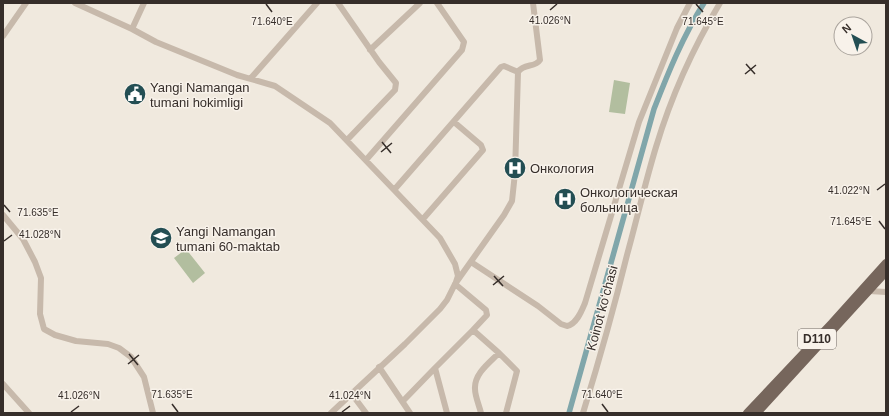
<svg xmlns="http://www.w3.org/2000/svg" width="889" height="416" font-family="Arial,sans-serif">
<rect width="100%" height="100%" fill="#f0e9de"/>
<!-- green -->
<path fill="#b2be9f" d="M614,80L630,83L625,114L609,112Z
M186,249L205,273L193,283L174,258Z"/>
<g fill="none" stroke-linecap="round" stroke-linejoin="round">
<!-- canal -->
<path stroke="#80a6aa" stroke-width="5.5" d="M569,413L654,109C668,73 683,36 704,3"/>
<!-- minor -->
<path stroke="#c7b9ab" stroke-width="6" d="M75,3L132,29L156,42L237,75L275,86L330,123L440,238L455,264L458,276L456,282
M338,3L379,62L396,83L395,90L347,140
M132,29L144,3
M3,36L26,3
M370,50L420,3
M251,78L317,3
M366,160L462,50L464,42L437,3
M394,190L501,67L504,66L518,72
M3,215L23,239L35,262L41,278L40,314L44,329L55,335L76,341L108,344L119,348L131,357L144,377L153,413
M423,219L483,150L481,145L454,122
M471,262L538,306L561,324L567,326C577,324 582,310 585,303L639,122L677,28L690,3
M455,284L486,310L487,315L473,330L499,353C489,363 474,374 475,389C475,396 479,405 481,413
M869,291L886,292
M499,353L517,371L506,413
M379,367L410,413
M3,384L29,413
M351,393L366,413
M403,401L435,368
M331,413L405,344L440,309L447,300L455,284L504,215L512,201L515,173L518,72C524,63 535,68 540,60L533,3
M447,413L435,368L473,330
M583,413C599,361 614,308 627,255C637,219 645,183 656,147C671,97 693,48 720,3"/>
<!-- major -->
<path stroke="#76665c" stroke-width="8" d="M747,413L832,323L886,263
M757,413L886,272"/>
</g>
<!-- ticks -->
<path fill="none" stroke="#362e2a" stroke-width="1.5" d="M266,4L272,12M696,4L703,12M550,10L557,4M746,64L755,74M745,74L756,65M382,142L391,153M381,152L392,143M877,190L885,184M4,205L10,212M879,221L885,229M4,241L12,235M494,276L503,286M493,285L504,276M129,354L138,365M128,364L139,355M172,404L178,412M602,404L608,412M71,412L79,406M342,412L350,406"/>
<!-- icons -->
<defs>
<g id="civic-disc" transform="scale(1.15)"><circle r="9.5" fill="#234e53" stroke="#f8f2ea"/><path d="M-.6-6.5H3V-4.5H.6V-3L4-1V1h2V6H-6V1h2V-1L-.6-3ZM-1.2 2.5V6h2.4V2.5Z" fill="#fff"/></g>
<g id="hospital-disc" transform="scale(1.15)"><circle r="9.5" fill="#234e53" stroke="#f8f2ea"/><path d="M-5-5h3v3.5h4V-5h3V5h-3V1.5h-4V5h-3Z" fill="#fff"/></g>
<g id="school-disc" transform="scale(1.15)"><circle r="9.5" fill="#234e53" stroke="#f8f2ea"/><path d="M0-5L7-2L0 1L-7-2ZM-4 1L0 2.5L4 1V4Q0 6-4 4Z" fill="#fff"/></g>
</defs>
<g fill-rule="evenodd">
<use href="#civic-disc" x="135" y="94"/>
<use href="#hospital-disc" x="515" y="168"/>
<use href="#hospital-disc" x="565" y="199"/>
<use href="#school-disc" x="161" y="238"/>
</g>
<g text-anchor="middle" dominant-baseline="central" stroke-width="3" stroke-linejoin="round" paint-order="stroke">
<!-- shield labels -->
<rect fill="#f8f2ea" stroke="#706964" stroke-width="1" x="798" y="329" width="38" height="20" rx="3"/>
<g font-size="12" font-weight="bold" fill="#362e2a">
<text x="817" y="339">D110</text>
</g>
<!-- poi labels -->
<g font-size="13" fill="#362e2a" stroke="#f8f2ea" text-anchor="start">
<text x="150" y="87">Yangi Namangan<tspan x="150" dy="15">tumani hokimligi</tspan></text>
<text x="530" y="168">Онкология</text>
<text x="580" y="192">Онкологическая<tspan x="580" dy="15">больница</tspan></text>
<text x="176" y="231">Yangi Namangan<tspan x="176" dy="15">tumani 60-maktab</tspan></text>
</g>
<!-- street labels -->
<g font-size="13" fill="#362e2a" stroke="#f8f2ea">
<text transform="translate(602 308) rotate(-75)">Koinot koʻchasi</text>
</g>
</g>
<g font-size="10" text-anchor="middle" fill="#362e2a" stroke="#f8f2ea" stroke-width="3" stroke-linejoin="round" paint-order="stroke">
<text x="550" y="24">41.026°N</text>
<text x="703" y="25">71.645°E</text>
<text x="272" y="25">71.640°E</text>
<text x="849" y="194">41.022°N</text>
<text x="38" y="216">71.635°E</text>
<text x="851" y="225">71.645°E</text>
<text x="40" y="238">41.028°N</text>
<text x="172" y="398">71.635°E</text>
<text x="602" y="398">71.640°E</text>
<text x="79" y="399">41.026°N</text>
<text x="350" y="399">41.024°N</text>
</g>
<!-- border -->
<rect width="889" height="416" fill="none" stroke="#362e2a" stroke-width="8"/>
<!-- north arrow -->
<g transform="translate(853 36) rotate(320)"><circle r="19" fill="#f8f2ea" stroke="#aaa49d"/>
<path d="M0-3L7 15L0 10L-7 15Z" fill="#234e53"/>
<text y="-6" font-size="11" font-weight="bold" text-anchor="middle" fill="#362e2a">N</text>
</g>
</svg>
